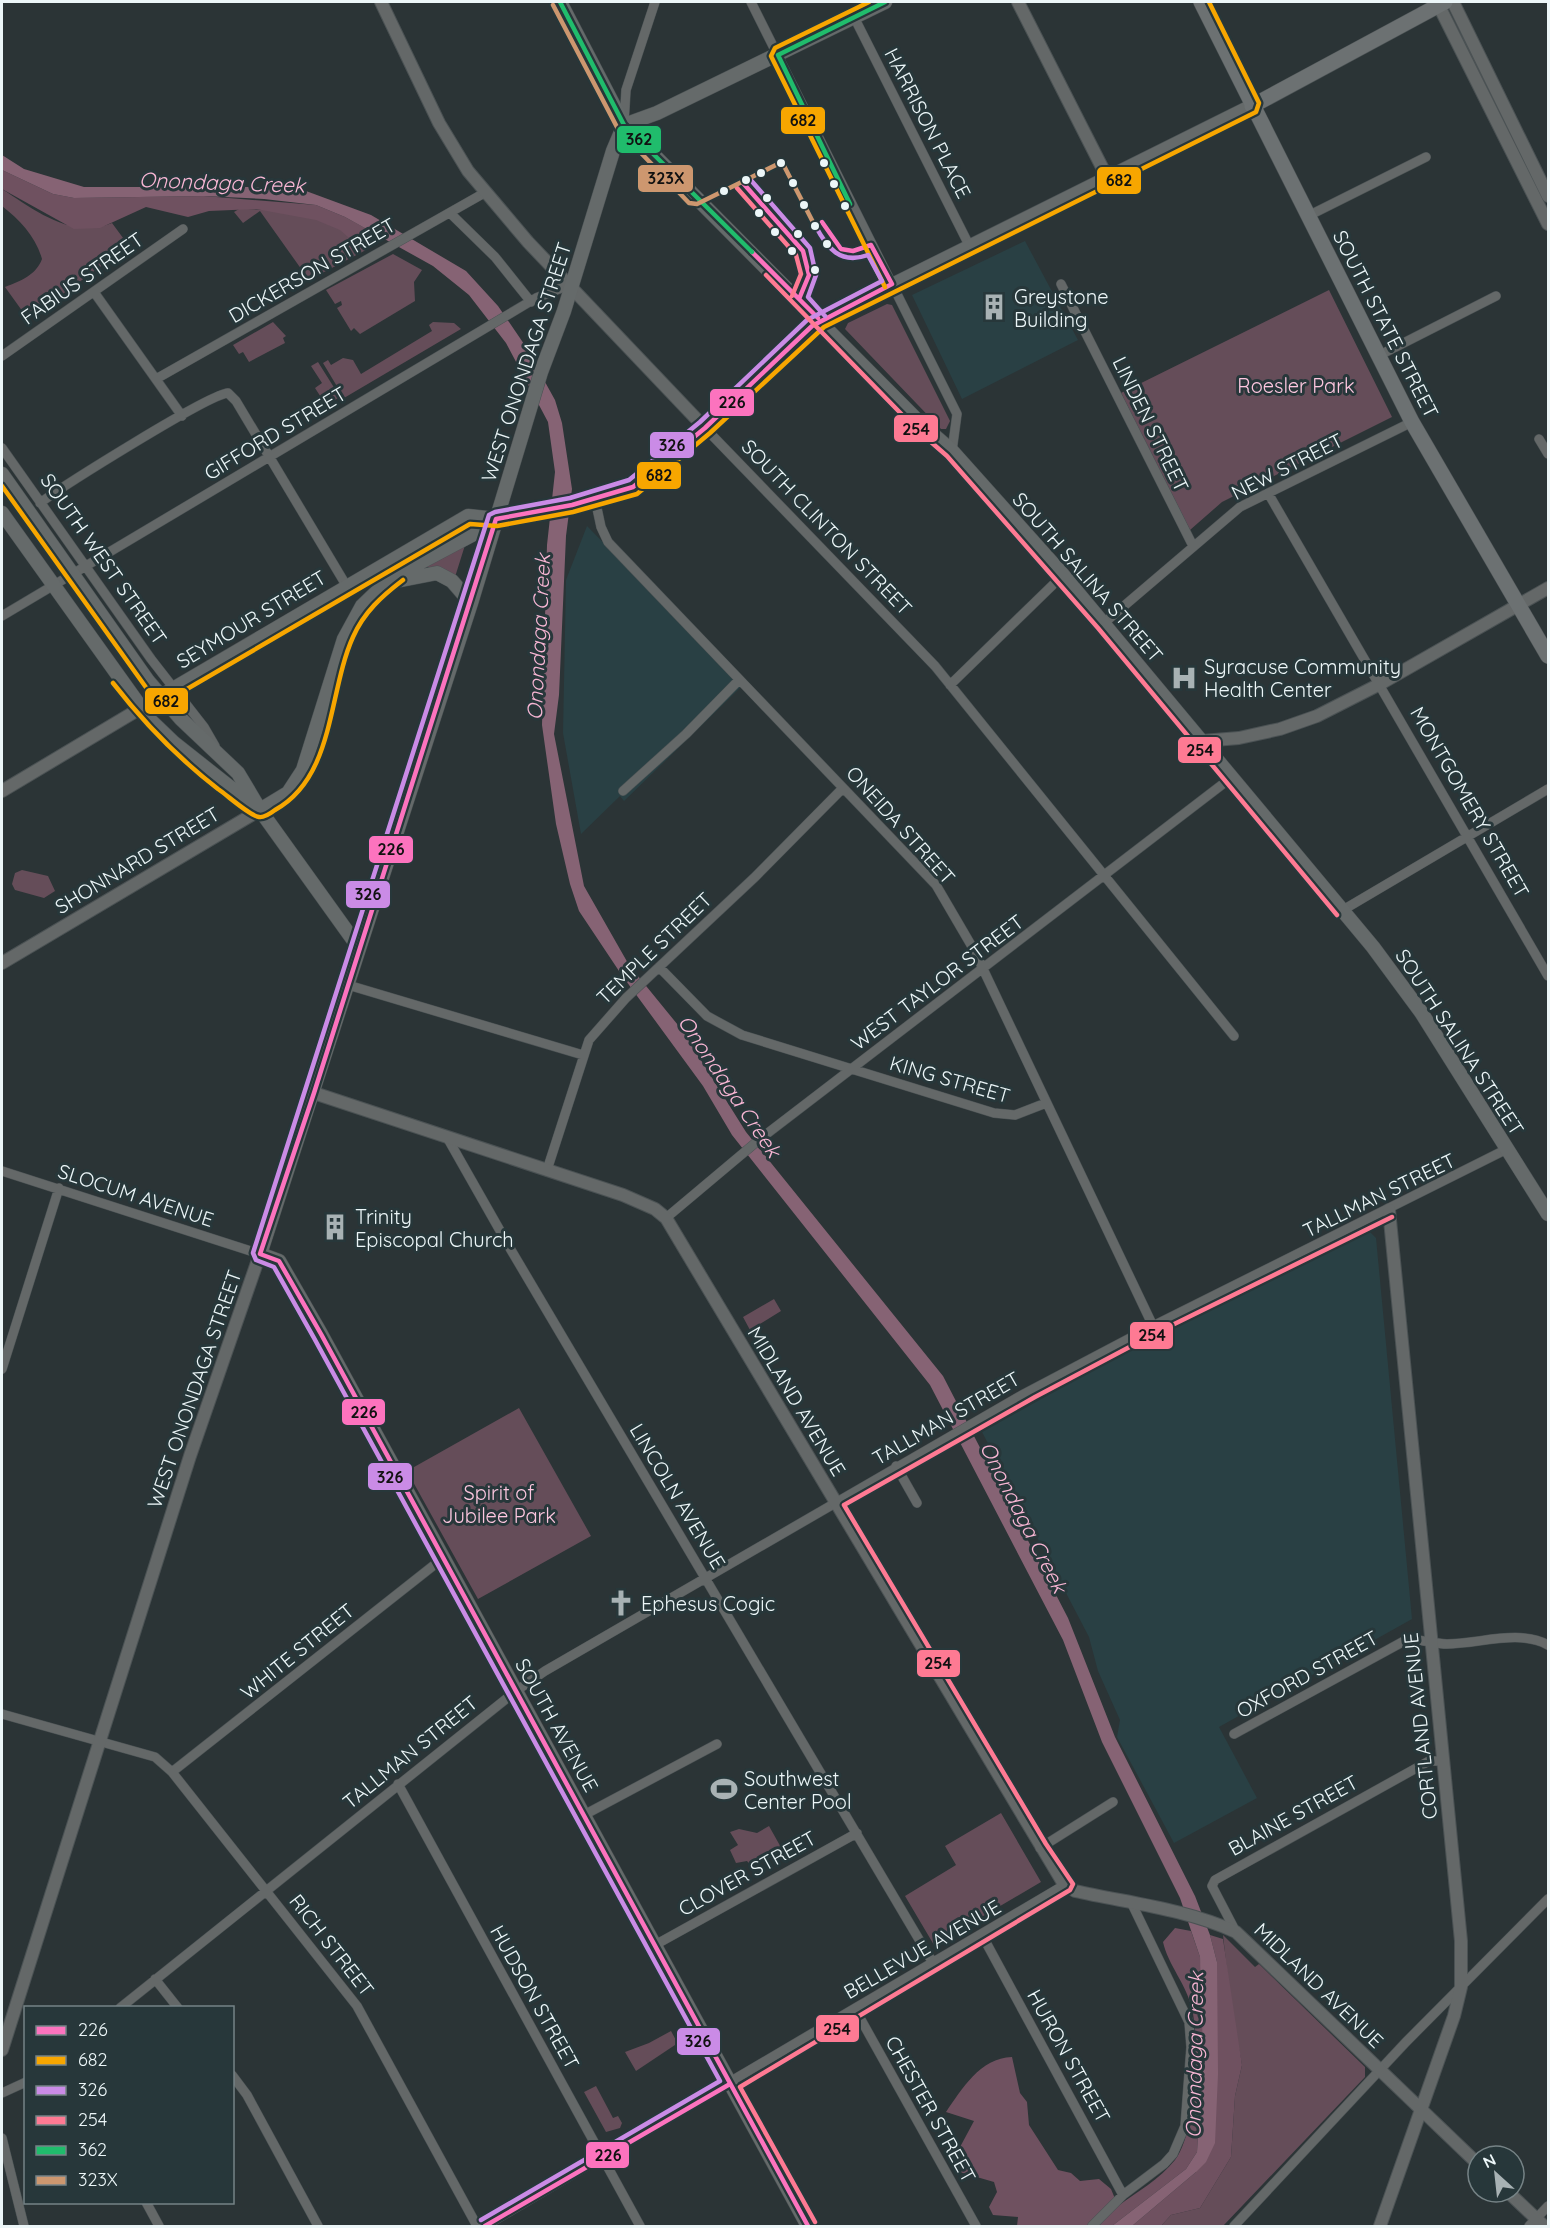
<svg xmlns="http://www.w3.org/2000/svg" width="1550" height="2228" font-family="Quicksand,sans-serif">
<rect width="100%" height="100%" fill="#2b3436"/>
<!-- built -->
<path fill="#294044" d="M1025,241L1078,340L962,399L912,295Z
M587,526L743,685L624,801L620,796L581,834L563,733L566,580Z
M1370,1232L1376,1238L1412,1619L1219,1727L1257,1798L1174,1843L1117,1737L1120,1720L1098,1671L1089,1637L982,1432L1139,1344Z"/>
<!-- green -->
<path fill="#654d59" d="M2,189C36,211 71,239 112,223L129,246L28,319L5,287C21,281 36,275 42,259C36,237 20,220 2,206Z
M239,209C271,209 311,212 340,229C349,234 357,244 364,251L309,280L260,211L243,223L234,212Z
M393,254L422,270L414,282L415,301L360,334L354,328L351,331L337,308L342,305L341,301L335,304L326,290Z
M1329,290L1392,417L1222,502L1190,530L1121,393Z
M887,304L892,305L950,421L946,429H941L845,329L848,323Z
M273,322L286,336L283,338L285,343L249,362L243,352L239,354L233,345Z
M433,322L454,323L461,329L344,398L323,363L328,360L331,365L343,358L353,360L361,374L432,331L429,325Z
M318,362L340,397L326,405L315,388L322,383L311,366Z
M466,542L455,577L435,567H425Z
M22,870L48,876L55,891L44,898L15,890L12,884L15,873Z
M774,1299L781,1311L750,1330L743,1317Z
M519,1408L591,1536L478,1599L407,1471Z
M1001,1813L1041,1882L934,1945L905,1896L956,1865L945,1846Z
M769,1826L783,1851L752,1867L747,1861L736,1863L730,1850L738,1845L730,1832L739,1829L757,1833Z
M1223,1935L1255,1967L1259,1964L1365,2067V2077L1223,2226H1161L1171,2215L1200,2208L1231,2157L1235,2096L1242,2065L1231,2006Z
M671,2031L677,2042L675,2045L636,2071L625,2052L649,2043Z
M596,2086L613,2118L618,2116L622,2123L620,2128L606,2132L584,2092Z"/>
<!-- forest -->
<path fill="#6f5160" d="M2,170L53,194L74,198L204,196L316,205L345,217L385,239L364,251L340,230L316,220L256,209L209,211L188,217L146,207L100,228L74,229L2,189Z
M1175,1928L1191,1931L1200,1957L1203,1978V2052L1197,2152L1186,2169L1112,2226H1017L1018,2217L993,2215L989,2207L997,2192L994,2182L956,2171L952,2162L974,2121L946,2112C962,2089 980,2058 1012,2057L1020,2093L1027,2102L1029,2125L1058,2170L1071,2173L1080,2181L1099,2179L1111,2189L1118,2206C1137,2192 1160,2179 1175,2160C1196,2134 1200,2041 1192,2009C1187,1985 1168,1965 1163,1942Z
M1210,1935L1223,1939L1242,2065L1235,2096L1231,2157L1200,2208L1171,2215L1161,2226H1132L1196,2172L1216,1995L1217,1962Z"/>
<!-- water -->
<path fill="#866374" d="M2,155L24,169L84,187H261L306,191L371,215L466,271L498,306L524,344L555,400L562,423L572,489L566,536L559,695L554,734L584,886L629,965L682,1030L746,1132L943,1376L1068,1618L1115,1737L1195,1896L1210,1935L1217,1962L1218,2074L1215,2143L1206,2162L1196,2172L1132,2226H1112L1186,2169L1197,2152L1203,2052L1200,1957L1180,1898L1102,1742L1063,1640L930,1385L732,1135L703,1086L621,974L579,911L570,884L556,824L542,725L547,545L555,472L548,422L506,343L469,295L433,266L345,217L316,205L264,199L204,196L74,198L53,194L2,170Z"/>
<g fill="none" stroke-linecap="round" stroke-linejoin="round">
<!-- minor casing -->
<g stroke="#4b5254" stroke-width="10">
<path id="minor" d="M751,2L957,414L952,451
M854,17L969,245
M624,123L626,90L655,2
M450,213L495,257L531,302
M1308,216L1426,157
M1061,284L1193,546
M94,292L182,416
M2,356L183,229
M1378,356L1496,296
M156,379L486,192
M705,428L935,666L1234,1036
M1539,439L1548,454
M2,448L151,659L204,727L215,746
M1268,493L1548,976
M595,499L601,527L608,542L936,885L974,950L1153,1326
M40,503C63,486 209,394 228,393L236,401L346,585
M2,616L536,298L569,285
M1104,623L1240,507L1412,422
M950,685L1063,575
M623,791L686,734L739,680
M1343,910L1548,789
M659,967L707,1016L742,1035L994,1113L1015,1115L1046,1103
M348,985L583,1055
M448,1139L511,1250L933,1963
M547,1170L589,1040L626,998L755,877L843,788
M2,1171L260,1254
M666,1218L760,1139L1232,777
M2,1369L59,1188
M896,1466L917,1503
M2,1714L155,1757L172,1772L357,2006L477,2226
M1234,1734L1406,1640C1420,1638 1433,1644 1447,1644C1479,1644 1519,1629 1548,1645
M172,1772L443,1558
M398,1784L640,2226
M584,1815L717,1744
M1040,1848L1113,1802
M1236,1932L1212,1886L1215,1880L1429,1761H1443
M982,1935L1123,2195
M655,1945L857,1833
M155,1979L178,2008
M120,2008L516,1691L545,1671L1022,1395L1153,1326L1507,1149
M855,2009L976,2226
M232,2075L247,2095L318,2226
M2,2093L26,2082
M2,2138L24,2226
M146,2202L159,2226
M485,2226L1066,1884
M1092,2226L1123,2195L1164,2164L1173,2154L1185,2126L1191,2047L1189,2022L1132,1904
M1234,2226L1406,2042L1548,1899
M1529,2226L1548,2206"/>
</g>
<!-- tertiary casing -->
<g stroke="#4b5254" stroke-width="14">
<path id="tertiary" d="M381,2L439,123L468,171L528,242L705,428
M1018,2L1107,177
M1437,2L1548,224
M1453,2L1548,196
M1202,741L1239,738L1280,729L1317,716L1380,684L1548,588
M2,791L161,696
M2,963L260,810
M314,1093L623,1195L655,1209L666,1218L1062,1881L1075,1891C1128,1903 1186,1909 1236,1932L1478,2164
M2,2050L190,1456L260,1254
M1508,2192L1544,2226
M1380,2226L1454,2016L1461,1987V1941L1389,1210"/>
</g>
<!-- secondary casing -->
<g stroke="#4b5254" stroke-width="15">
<path id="secondary" d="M560,2L624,125L921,424L952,451L1063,575L1373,947L1421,1012L1548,1214
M624,125L613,151L564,311L541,372L471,603L260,1254L279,1261L321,1334L808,2226
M624,125L657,113L885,2
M2,474L148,681L181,719L238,773L260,810L359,948
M2,513L150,720L174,743L255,807
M396,581L437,573L452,581L471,603
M161,696L468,516L496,519L572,505L633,487L705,428L820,321L1252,106
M260,810L288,793L303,770L344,639L362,606L385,584L404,571L485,528L496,519"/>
</g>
<!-- primary casing -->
<g stroke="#4b5254" stroke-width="16">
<path id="primary" d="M1201,2L1412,422L1548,656
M1252,106L1445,2"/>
</g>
<!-- minor -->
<use href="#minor" stroke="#646868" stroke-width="9"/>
<!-- tertiary -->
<use href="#tertiary" stroke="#646868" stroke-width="12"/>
<!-- secondary -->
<use href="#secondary" stroke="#656a6a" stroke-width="14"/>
<!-- primary -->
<use href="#primary" stroke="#6c7172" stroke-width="15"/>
<!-- bus-1 casing -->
<g stroke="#27373a" stroke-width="9">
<path id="bus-1" d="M743,183L803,251L809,275L799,299
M752,252L818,318
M485,2226L730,2084
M808,2226L321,1334L279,1261L260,1254L314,1093L496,519L572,505L633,487L705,428L812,326L892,284L871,245L853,251L841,249L822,222"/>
</g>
<!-- bus-2 casing -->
<g stroke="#27373a" stroke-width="9">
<path id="bus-2" d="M869,2L775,48L771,56L885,287
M2,486L155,700L163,703L470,524L497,526L573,512L637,494L710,433L824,327L1256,112L1259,103L1209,2
M113,683C144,723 178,758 218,789C227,795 250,816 259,817C264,818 271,813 275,810C335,777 328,692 353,637C364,612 382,596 403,580"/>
</g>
<!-- bus-3 casing -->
<g stroke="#27373a" stroke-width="9">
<path id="bus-3" d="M749,178L810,248L816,275L808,297L825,316
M481,2220L720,2081L314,1338L274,1267L256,1260L253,1253L489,515L495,512L570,498L629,480L700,422L807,320L882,281L868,255C840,265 827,248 815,225"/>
</g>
<!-- bus-4 casing -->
<g stroke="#27373a" stroke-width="9">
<path id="bus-4" d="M737,188L796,255L801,274L792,296
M766,275L916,429L947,456L1098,628L1337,915
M815,2222L740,2087L1070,1890L1073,1884L1046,1844L844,1505L1035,1397L1156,1333L1392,1217"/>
</g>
<!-- bus-5 casing -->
<g stroke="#27373a" stroke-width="9">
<path id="bus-5" d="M560,2L624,125L752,252
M850,204L778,55L885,2"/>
</g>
<!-- bus-6 casing -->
<g stroke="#27373a" stroke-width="9">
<path id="bus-6" d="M553,5L618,129L689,203L697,204L782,162L815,226"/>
</g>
<!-- bus-1 -->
<use href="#bus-1" stroke="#fc73be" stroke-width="4.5"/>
<!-- bus-2 -->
<use href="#bus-2" stroke="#f7a600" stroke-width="4.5"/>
<!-- bus-3 -->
<use href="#bus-3" stroke="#ca8be6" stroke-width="4.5"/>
<!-- bus-4 -->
<use href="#bus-4" stroke="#fe7a93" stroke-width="4.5"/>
<!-- bus-5 -->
<use href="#bus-5" stroke="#20bc6c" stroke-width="4.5"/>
<!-- bus-6 -->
<use href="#bus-6" stroke="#cd976f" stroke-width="4.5"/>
</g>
<!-- icons -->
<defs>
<g id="building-bare" transform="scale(2.07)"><path d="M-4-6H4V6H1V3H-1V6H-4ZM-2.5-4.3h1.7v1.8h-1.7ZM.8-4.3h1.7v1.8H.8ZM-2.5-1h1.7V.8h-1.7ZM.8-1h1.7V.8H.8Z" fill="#a8b2b4" stroke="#27373a" stroke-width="2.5" paint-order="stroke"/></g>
<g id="hospital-bare" transform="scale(2.07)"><path d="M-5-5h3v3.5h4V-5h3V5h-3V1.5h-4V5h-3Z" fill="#a8b2b4" stroke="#27373a" stroke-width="2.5" paint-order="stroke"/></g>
<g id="church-bare" transform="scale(2.07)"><path d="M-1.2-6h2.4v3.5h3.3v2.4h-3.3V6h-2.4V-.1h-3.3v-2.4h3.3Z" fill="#a8b2b4" stroke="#27373a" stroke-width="2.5" paint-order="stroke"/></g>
<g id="stadium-bare" transform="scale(2.07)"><path d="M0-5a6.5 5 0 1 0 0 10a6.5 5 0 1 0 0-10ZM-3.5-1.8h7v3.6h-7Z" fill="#a8b2b4" stroke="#27373a" stroke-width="2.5" paint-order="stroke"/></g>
</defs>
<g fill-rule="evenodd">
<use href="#building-bare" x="994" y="307"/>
<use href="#hospital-bare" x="1184" y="678"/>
<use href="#building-bare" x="335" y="1227"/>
<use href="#church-bare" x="621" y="1603"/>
<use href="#stadium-bare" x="724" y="1789"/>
</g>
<!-- markers -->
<g fill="#ecf6f8" stroke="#27373a" stroke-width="2">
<circle cx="781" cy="163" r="5"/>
<circle cx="824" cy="163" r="5"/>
<circle cx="761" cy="173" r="5"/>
<circle cx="746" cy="180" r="5"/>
<circle cx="793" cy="183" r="5"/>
<circle cx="834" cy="184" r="5"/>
<circle cx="724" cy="191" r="5"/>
<circle cx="767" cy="198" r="5"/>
<circle cx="804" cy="205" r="5"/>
<circle cx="845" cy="206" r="5"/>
<circle cx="759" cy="213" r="5"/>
<circle cx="815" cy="226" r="5"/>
<circle cx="775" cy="232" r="5"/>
<circle cx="798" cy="234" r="5"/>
<circle cx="827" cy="244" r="5"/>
<circle cx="792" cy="251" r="5"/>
<circle cx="815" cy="270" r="5"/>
</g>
<g text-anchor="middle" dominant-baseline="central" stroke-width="6" stroke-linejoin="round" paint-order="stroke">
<!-- street labels -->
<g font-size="20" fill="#ecf6f8" stroke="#27373a">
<text transform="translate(928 123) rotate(63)">HARRISON PLACE</text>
<text transform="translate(312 270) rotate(-30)">DICKERSON STREET</text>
<text transform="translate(82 278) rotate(-35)">FABIUS STREET</text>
<text transform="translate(1386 324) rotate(63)">SOUTH STATE STREET</text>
<text transform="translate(526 362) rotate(-72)">WEST ONONDAGA STREET</text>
<text transform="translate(1151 424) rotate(64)">LINDEN STREET</text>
<text transform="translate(275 433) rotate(-31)">GIFFORD STREET</text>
<text transform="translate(1287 466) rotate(-27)">NEW STREET</text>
<text transform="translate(827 527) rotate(46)">SOUTH CLINTON STREET</text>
<text transform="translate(104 559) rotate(55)">SOUTH WEST STREET</text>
<text transform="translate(1088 577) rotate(49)">SOUTH SALINA STREET</text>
<text transform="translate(251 619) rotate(-31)">SEYMOUR STREET</text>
<text transform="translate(1470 802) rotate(60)">MONTGOMERY STREET</text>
<text transform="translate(901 825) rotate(48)">ONEIDA STREET</text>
<text transform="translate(137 860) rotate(-31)">SHONNARD STREET</text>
<text transform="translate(654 948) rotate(-44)">TEMPLE STREET</text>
<text transform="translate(937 982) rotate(-37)">WEST TAYLOR STREET</text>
<text transform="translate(1460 1042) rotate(57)">SOUTH SALINA STREET</text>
<text transform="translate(950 1079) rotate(16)">KING STREET</text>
<text transform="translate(136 1195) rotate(18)">SLOCUM AVENUE</text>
<text transform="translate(1379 1195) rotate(-26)">TALLMAN STREET</text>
<text transform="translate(194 1389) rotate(-71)">WEST ONONDAGA STREET</text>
<text transform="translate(797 1401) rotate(59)">MIDLAND AVENUE</text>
<text transform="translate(946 1418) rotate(-30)">TALLMAN STREET</text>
<text transform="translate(678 1496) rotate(59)">LINCOLN AVENUE</text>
<text transform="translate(297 1651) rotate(-39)">WHITE STREET</text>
<text transform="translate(1307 1674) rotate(-29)">OXFORD STREET</text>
<text transform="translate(557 1725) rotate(61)">SOUTH AVENUE</text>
<text transform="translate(1420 1726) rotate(-96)">CORTLAND AVENUE</text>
<text transform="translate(410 1752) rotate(-39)">TALLMAN STREET</text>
<text transform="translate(1293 1815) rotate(-29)">BLAINE STREET</text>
<text transform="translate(747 1873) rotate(-29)">CLOVER STREET</text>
<text transform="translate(332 1945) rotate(52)">RICH STREET</text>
<text transform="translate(922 1949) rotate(-30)">BELLEVUE AVENUE</text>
<text transform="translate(1319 1985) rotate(44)">MIDLAND AVENUE</text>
<text transform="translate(535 1997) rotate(61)">HUDSON STREET</text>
<text transform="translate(1069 2056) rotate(61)">HURON STREET</text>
<text transform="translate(931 2109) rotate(61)">CHESTER STREET</text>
</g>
<!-- poi labels -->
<g font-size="20" fill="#ecf6f8" stroke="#27373a" text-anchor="start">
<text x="1014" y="296">Greystone<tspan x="1014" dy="23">Building</tspan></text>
<text x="1204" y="666">Syracuse Community<tspan x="1204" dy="23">Health Center</tspan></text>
<text x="355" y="1216">Trinity<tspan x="355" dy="23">Episcopal Church</tspan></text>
<text x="641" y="1603">Ephesus Cogic</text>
<text x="744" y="1778">Southwest<tspan x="744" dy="23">Center Pool</tspan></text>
</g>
<!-- park labels -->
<g font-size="20" fill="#fec7e0" stroke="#27373a">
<text x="1296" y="385">Roesler Park</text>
<text x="499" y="1492">Spirit of<tspan x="499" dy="23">Jubilee Park</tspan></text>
</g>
<!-- water labels -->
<g font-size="21" font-style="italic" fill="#f8b6d4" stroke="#27373a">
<text transform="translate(222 182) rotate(2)">Onondaga Creek</text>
<text transform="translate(538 637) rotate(-87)">Onondaga Creek</text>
<text transform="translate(730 1086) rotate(56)">Onondaga Creek</text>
<text transform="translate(1024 1517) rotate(63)">Onondaga Creek</text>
<text transform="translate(1194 2055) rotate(-89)">Onondaga Creek</text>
</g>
</g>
<g stroke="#27373a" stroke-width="2">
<rect x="780" y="106" width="46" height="29" rx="6" fill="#f7a600"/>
<rect x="616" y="125" width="46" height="29" rx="6" fill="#20bc6c"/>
<rect x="637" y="164" width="57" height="29" rx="6" fill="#cd976f"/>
<rect x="1096" y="166" width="46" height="29" rx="6" fill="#f7a600"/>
<rect x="709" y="388" width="46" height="29" rx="6" fill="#fc73be"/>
<rect x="893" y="414" width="46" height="29" rx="6" fill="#fe7a93"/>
<rect x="649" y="431" width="46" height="28" rx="6" fill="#ca8be6"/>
<rect x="636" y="461" width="46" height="29" rx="6" fill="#f7a600"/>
<rect x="144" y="687" width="45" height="28" rx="6" fill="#f7a600"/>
<rect x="1177" y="736" width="45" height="28" rx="6" fill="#fe7a93"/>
<rect x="368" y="835" width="46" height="29" rx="6" fill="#fc73be"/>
<rect x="345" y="880" width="46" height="29" rx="6" fill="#ca8be6"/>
<rect x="1129" y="1321" width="45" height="29" rx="6" fill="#fe7a93"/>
<rect x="341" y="1398" width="45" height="28" rx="6" fill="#fc73be"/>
<rect x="367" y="1462" width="46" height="29" rx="6" fill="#ca8be6"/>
<rect x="916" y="1649" width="45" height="29" rx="6" fill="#fe7a93"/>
<rect x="815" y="2014" width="45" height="29" rx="6" fill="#fe7a93"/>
<rect x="676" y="2027" width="45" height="29" rx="6" fill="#ca8be6"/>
<rect x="585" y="2141" width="45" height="28" rx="6" fill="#fc73be"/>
</g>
<g font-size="16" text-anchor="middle" font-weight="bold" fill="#111">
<text x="803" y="126">682</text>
<text x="639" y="145">362</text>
<text x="666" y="184">323X</text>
<text x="1119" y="186">682</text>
<text x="732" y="408">226</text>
<text x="916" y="435">254</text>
<text x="672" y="451">326</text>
<text x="659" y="481">682</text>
<text x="166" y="707">682</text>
<text x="1200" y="756">254</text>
<text x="391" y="855">226</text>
<text x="368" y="900">326</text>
<text x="1152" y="1341">254</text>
<text x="364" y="1418">226</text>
<text x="390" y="1483">326</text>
<text x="938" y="1669">254</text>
<text x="837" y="2035">254</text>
<text x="698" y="2047">326</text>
<text x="608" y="2161">226</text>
</g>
<!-- border -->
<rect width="1550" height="2228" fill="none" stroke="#ecf6f8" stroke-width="6"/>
<!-- legend -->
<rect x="24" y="2006" width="210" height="198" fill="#27373a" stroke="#768386" stroke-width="1.5"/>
<rect x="36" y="2026" width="30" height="9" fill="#fc73be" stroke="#768386" stroke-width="1.5"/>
<text x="78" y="2036" font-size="18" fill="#ecf6f8">226</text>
<rect x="36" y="2056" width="30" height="9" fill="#f7a600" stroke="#768386" stroke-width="1.5"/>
<text x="78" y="2066" font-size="18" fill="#ecf6f8">682</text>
<rect x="36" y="2086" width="30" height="9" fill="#ca8be6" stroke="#768386" stroke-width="1.5"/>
<text x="78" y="2096" font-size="18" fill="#ecf6f8">326</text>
<rect x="36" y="2116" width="30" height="9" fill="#fe7a93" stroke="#768386" stroke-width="1.5"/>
<text x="78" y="2126" font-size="18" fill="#ecf6f8">254</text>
<rect x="36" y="2146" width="30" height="9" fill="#20bc6c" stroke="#768386" stroke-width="1.5"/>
<text x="78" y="2156" font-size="18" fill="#ecf6f8">362</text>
<rect x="36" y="2176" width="30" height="9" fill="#cd976f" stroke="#768386" stroke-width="1.5"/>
<text x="78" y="2186" font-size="18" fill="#ecf6f8">323X</text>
<!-- north arrow -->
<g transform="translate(1496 2174) rotate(333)"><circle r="28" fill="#27373a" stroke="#768386" stroke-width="1.5"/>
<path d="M0-4.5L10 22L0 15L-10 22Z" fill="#a8b2b4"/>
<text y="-9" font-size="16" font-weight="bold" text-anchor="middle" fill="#ecf6f8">N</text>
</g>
</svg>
